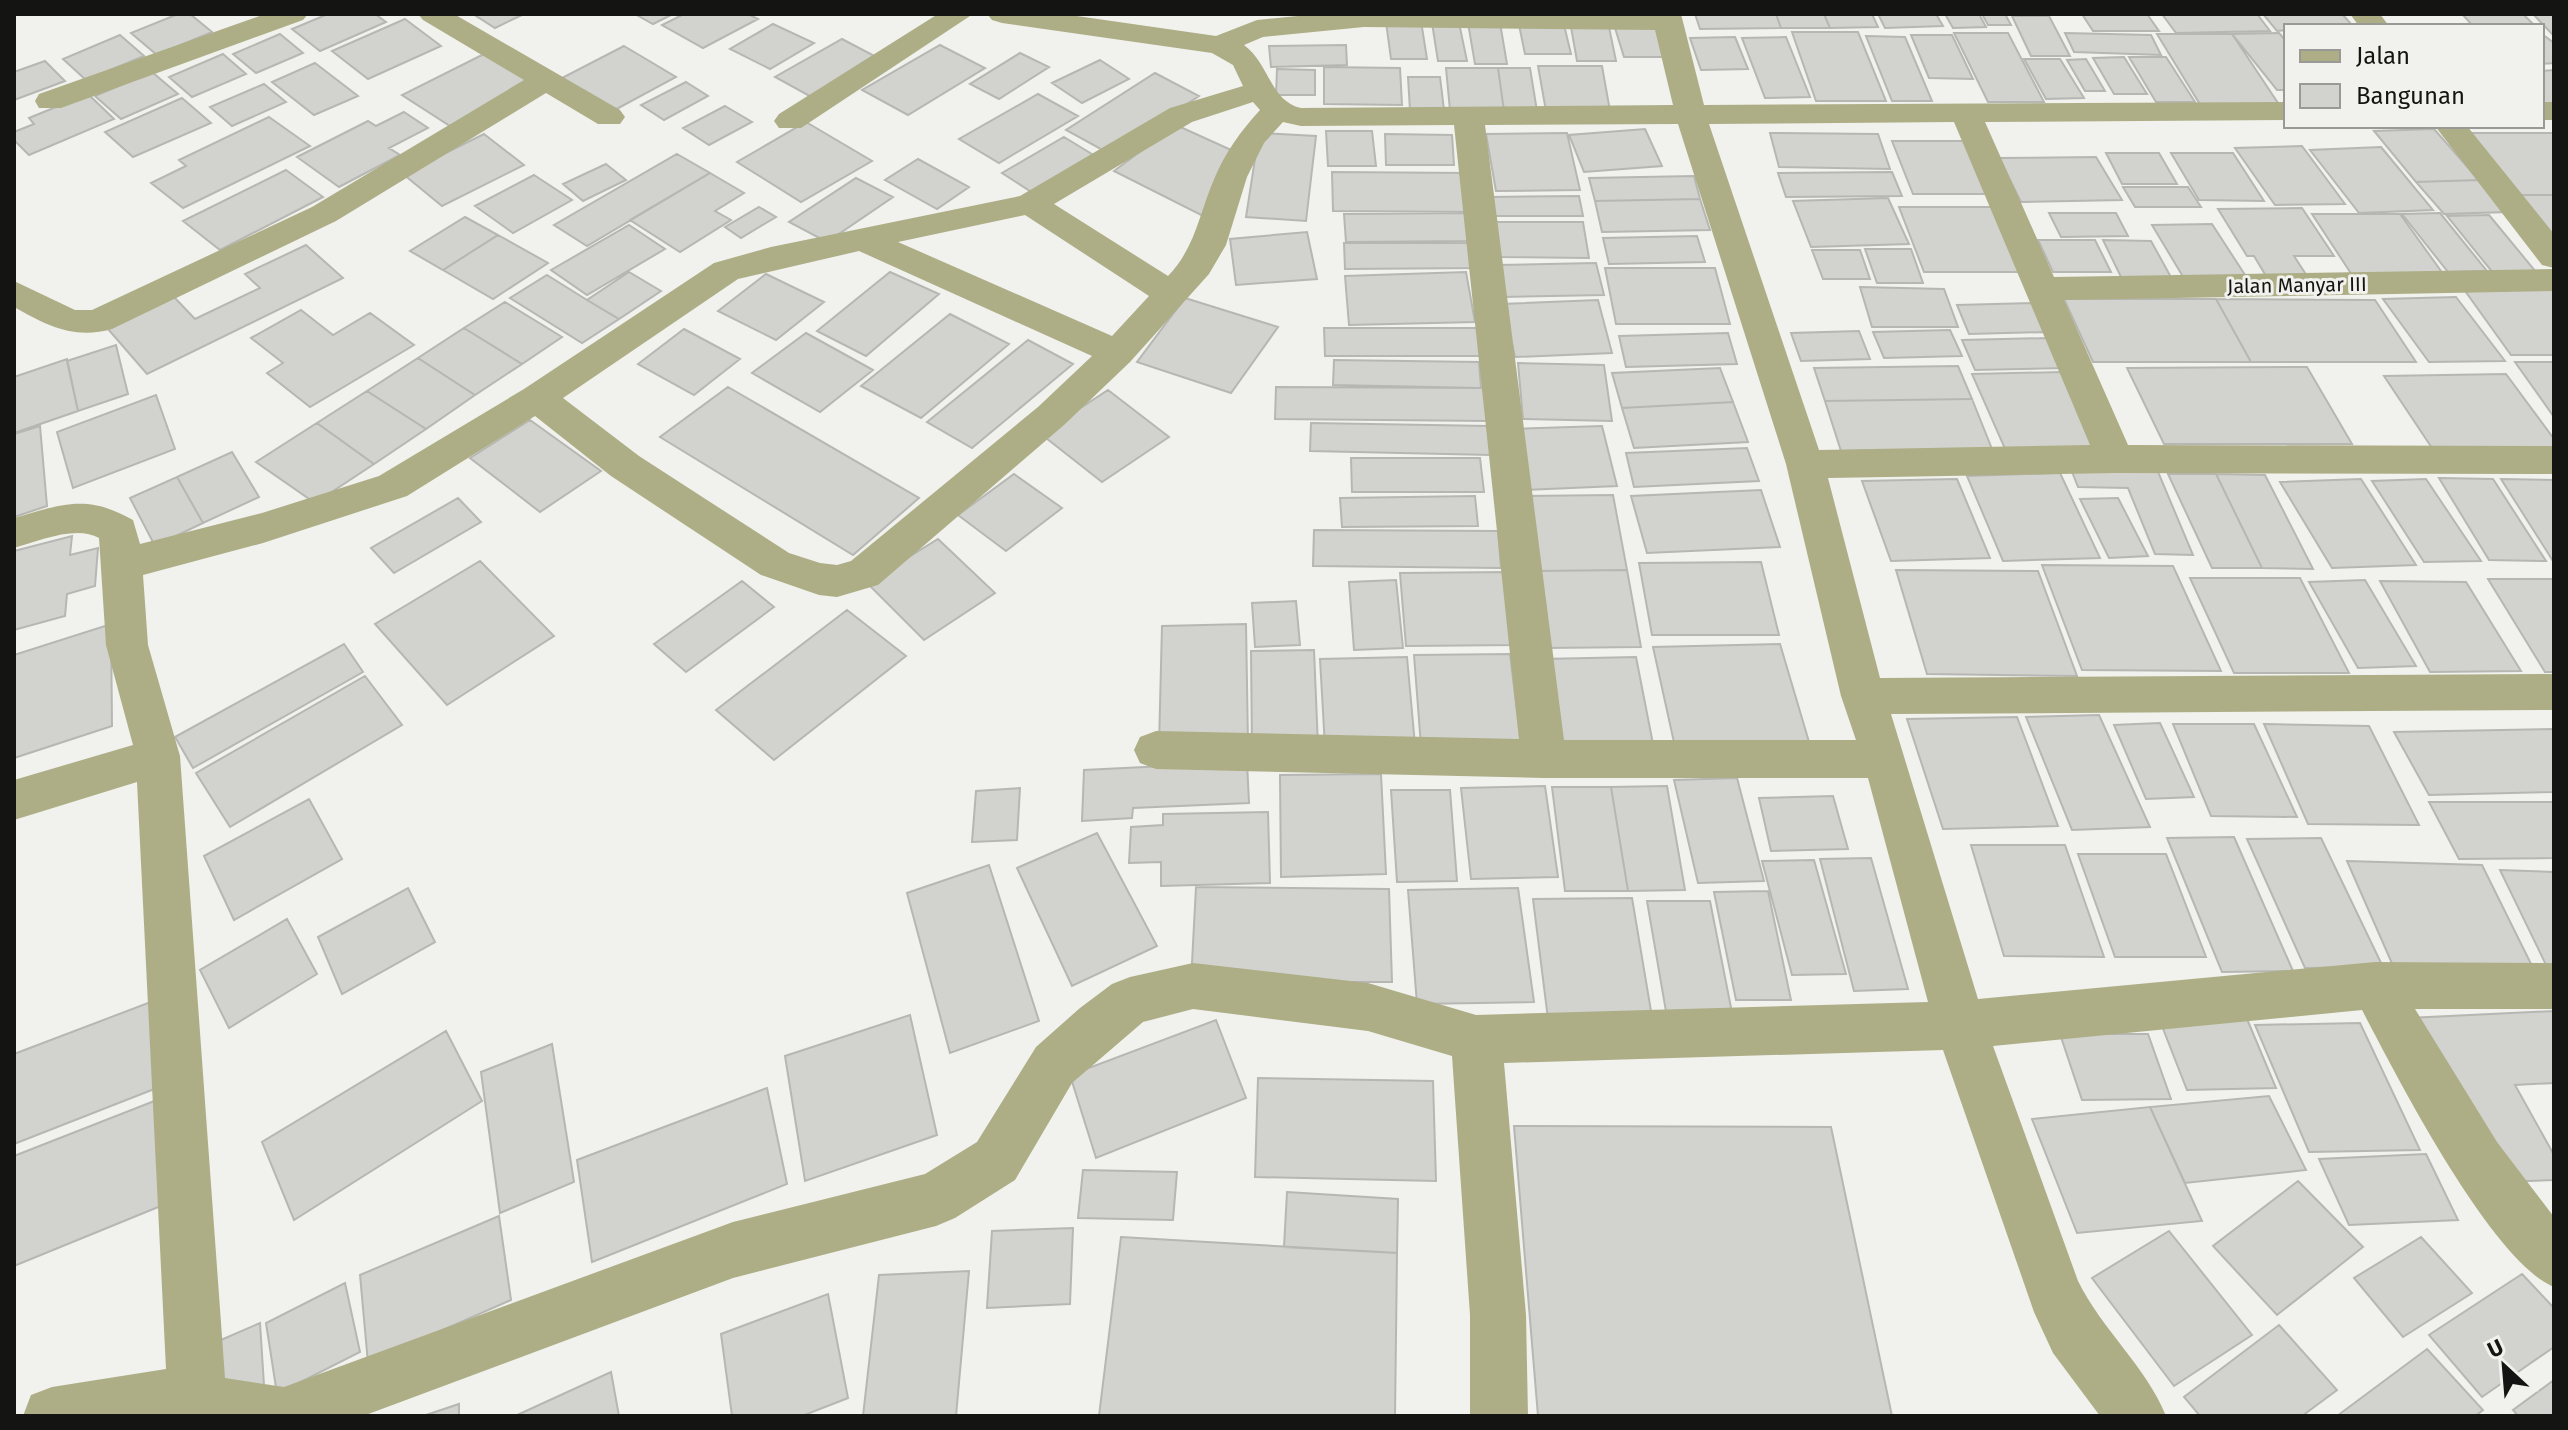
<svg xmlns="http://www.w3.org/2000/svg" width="2568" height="1430" font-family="'Fira Sans',sans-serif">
<rect width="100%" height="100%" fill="#f1f1ed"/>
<!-- building -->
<path fill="#d2d3ce" stroke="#b6b7b3" stroke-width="2" d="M178,14H190L212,32L157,55L131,33Z
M328,14H375L386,22L320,51L292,29Z
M473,14H524L495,28Z
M635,14H673L653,24Z
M684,14H748L758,19L703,48L662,25Z
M1695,14H1776L1781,28L1700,29Z
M1776,14H1824L1830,28H1781Z
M1824,14H1872L1878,27L1830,28Z
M1878,14H1936L1943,26L1885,28Z
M1945,14H1979L1986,27L1953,28Z
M1982,14H2005L2011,25H1988Z
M2082,14H2147L2159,31H2093Z
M2162,14H2257L2270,31L2176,33Z
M2263,14H2342L2353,26H2286V30L2277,31Z
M2462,14H2523L2535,26H2473Z
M2533,14H2554V36Z
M2012,16H2049L2070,56H2031Z
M405,19L441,46L368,79L332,51Z
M1421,21L1427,59H1391L1386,22Z
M1432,23H1459L1467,61H1438Z
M1468,23H1500L1507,64H1475Z
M773,24L814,43L770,69L730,49Z
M1519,25H1564L1571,54H1525Z
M1571,27H1609L1616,61H1577Z
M1660,27L1669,57H1624L1615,28Z
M1792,32H1858L1886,101H1816Z
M1954,33H2008L2044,102H1988Z
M2065,33L2151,35L2161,55L2074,52Z
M2279,33L2286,41V90H2277L2232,34Z
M280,34L303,53L256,73L233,54Z
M2157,34H2232L2280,106H2201Z
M2542,34L2554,43V63L2542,64Z
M120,35L144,56L86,80L63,59Z
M1911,35H1952L1973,79L1929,78Z
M1866,36L1905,37L1932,101H1892Z
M1735,37L1748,69L1701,70L1690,38Z
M1786,37L1810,97L1765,98L1742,38Z
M842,39L884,61L817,100L775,77Z
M940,45L985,68L908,115L862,90Z
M1346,45L1347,65L1271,67L1269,46Z
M624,46L676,77L611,112L558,80Z
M490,51L539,81L450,126L402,95Z
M1020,53L1049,67L999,99L970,84Z
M223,54L246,74L192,97L169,77Z
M2124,57L2147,94H2114L2093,58Z
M2129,57H2166L2195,102H2156Z
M2024,59H2060L2084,98L2046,99Z
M2086,59L2105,91H2085L2067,60Z
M1100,60L1129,79L1082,103L1052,83Z
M45,61L65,81L14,100V72Z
M315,63L358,96L314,115L272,82Z
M1538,66H1602L1610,111H1546Z
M1324,67L1400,68L1402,105L1324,104Z
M1446,68H1498L1504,111L1450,110Z
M1498,68H1530L1537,111H1504Z
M1277,69L1315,70V95H1276Z
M2554,70V103L2542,104V71Z
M152,72L178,94L121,119L95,96Z
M1155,73L1199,96L1110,154L1066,130Z
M1408,77H1440L1444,110H1410Z
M686,82L708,96L664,120L641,105Z
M264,84L286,102L232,126L210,107Z
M88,94L114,119L29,155L14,140V132L34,124L29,118Z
M1038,94L1078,116L999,163L959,139Z
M182,98L211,123L133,157L105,132Z
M725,106L752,122L709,145L683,128Z
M404,112L428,128L389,148L400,155L339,187L297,157L368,121L376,126Z
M269,117L310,146L183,208L151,183L186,166L179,160Z
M806,122L872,161L801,202L737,162Z
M1176,125L1240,154L1209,219L1114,171Z
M1645,129L1662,166L1584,172L1569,135Z
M2434,129L2479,180L2416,182L2374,131Z
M1326,131H1372L1376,166H1328Z
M1259,133L1316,136L1306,221L1246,217Z
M1567,133L1580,190L1496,191L1486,134Z
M1770,133L1878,134L1890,169L1779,167Z
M2464,133H2554V195H2513Z
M484,134L524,165L442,206L403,174Z
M1385,134L1452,135L1454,165H1386Z
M1064,137L1095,156L1033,193L1002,173Z
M1892,141H1969L1992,194H1913Z
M2302,146L2345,204L2275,205L2235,148Z
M2381,147L2433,210L2359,213L2310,150Z
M2106,153H2159L2177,184H2122Z
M2171,153H2233L2264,201L2199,200Z
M677,154L710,173L587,246L554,225Z
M2096,157L2122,200L2021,202L1999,158Z
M918,159L969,187L937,209L885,180Z
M606,164L626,180L583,201L563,184Z
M286,170L323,197L220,250L183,221Z
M1332,172L1468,173L1472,212L1333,211Z
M1892,172L1902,196L1786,197L1778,173Z
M710,173L744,193L715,211L731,220L680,252L630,220Z
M534,175L572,200L513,233L475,206Z
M1694,176L1700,199L1595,201L1589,178Z
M856,178L893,197L827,242L789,222Z
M2479,180L2507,212L2444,214L2416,182Z
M2123,187H2188L2201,207H2135Z
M2513,195H2554V246Z
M1579,196L1583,216H1493L1490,197Z
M1888,198L1909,244L1811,247L1793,201Z
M1700,199L1710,230L1602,232L1595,201Z
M759,207L776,217L741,238L725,227Z
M1899,207H1994L2023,272H1924Z
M2302,208L2334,256H2294L2307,276H2266L2254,256H2247L2218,209Z
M1472,213L1475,241L1346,242L1344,214Z
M2049,213H2116L2128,236L2061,237Z
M2440,213L2487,271L2448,272L2402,214Z
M2312,214H2400L2446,278H2354Z
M2489,215L2541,278L2498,279L2447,216Z
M465,217L498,235L443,270L410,251Z
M1496,222H1583L1589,258L1500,257Z
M2212,224L2247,278L2185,280L2152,225Z
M629,225L665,249L587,295L551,270Z
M1307,232L1317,279L1236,285L1230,239Z
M498,235L548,263L493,299L443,270Z
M1697,236L1705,262L1609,264L1603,238Z
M2038,240H2095L2111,272H2053Z
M2103,240L2151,241L2172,279H2122Z
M1344,243H1473L1476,268L1345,269Z
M306,245L343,278L147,374L108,329L174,297L195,319L260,288L245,274Z
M1865,249H1911L1923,283H1877Z
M1812,250H1860L1870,279H1823Z
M1596,263L1604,295L1503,297L1498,265Z
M1605,268H1715L1730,324H1616Z
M629,272L661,291L619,319L587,300Z
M890,272L939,294L866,356L817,331Z
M1466,272L1475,322L1349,325L1345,276Z
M766,274L824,302L776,340L718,311Z
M547,275L587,300L619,319L582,343L510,298Z
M1860,287L1944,289L1958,327H1872Z
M2463,288H2554V355H2511Z
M2456,297L2505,361L2429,362L2383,299Z
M1185,298L1278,327L1231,393L1137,362Z
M2064,299H2216L2251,362H2093Z
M2216,299L2375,300L2416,362H2251Z
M1598,300L1612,353L1515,357L1503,304Z
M505,302L562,337L522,364L464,328Z
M2033,303L2047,332L1969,334L1957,305Z
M301,310L333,335L370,313L414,345L310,407L267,373L283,363L251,338Z
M950,314L1009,344L921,418L861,386Z
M464,328L522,364L475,395L418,358Z
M1324,328H1480L1483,356H1325Z
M684,329L740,359L694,395L638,364Z
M1950,330L1962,356L1884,358L1873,332Z
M1859,331L1870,359L1801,361L1791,333Z
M806,333L873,370L820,412L752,373Z
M1728,333L1737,364L1626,367L1619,336Z
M2050,338L2065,368L1975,370L1962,340Z
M1028,340L1073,364L972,448L927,422Z
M116,345L128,394L78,411L67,361Z
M418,358L475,395L426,429L367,391Z
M67,359L78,411L14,433V377Z
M1334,360L1479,362L1481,388L1333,385Z
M2515,362H2554V417Z
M1518,363L1604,365L1612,421L1523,419Z
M1958,366L1972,399L1825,401L1814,368Z
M2307,367L2352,444H2164L2127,368Z
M1720,368L1733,402L1622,408L1612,373Z
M2062,372L2101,448L2006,451L1972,374Z
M2506,374L2554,439V447L2432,448L2384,376Z
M728,387L919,498L853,555L660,437Z
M1276,387L1488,388L1491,421L1275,419Z
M1108,390L1169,437L1102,482L1041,434Z
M367,391L426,429L374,464L317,423Z
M156,395L175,449L73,488L57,432Z
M1972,399L1992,449L1841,451L1825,401Z
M1733,402L1748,442L1634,448L1622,408Z
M530,420L601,471L540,512L470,458Z
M317,423L374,464L315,503L256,462Z
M1311,423L1489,426L1491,455L1310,451Z
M40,426L47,506L14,517V434Z
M1602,426L1617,486L1522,490L1510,429Z
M1747,448L1759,481L1634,487L1626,453Z
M232,452L259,497L203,523L177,477Z
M1351,458H1480L1484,492H1352Z
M2069,464L2156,467L2193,555L2155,554L2128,488L2078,487Z
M2060,473L2100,558L2003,561L1967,476Z
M1014,474L1062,508L1006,551L958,515Z
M2168,474H2216L2262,568H2212Z
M2216,474L2265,475L2313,569L2262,568Z
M177,477L203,523L155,546L130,498Z
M2439,478L2493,479L2546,561L2489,560Z
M1957,479L1990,558L1891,561L1862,481Z
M2361,479L2416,565L2332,568L2280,482Z
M2426,479L2481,561L2424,562L2372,481Z
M2501,479L2554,480V561H2553Z
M1761,490L1780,547L1647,553L1631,496Z
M1613,495L1627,570L1534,571L1524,496Z
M1475,496L1478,526L1342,527L1340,498Z
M458,498L481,522L394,573L371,548Z
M2118,498L2148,556L2109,558L2080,499Z
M1314,530L1498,531L1501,568L1313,566Z
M72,536L70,555L98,548L95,586L67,594L65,616L14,630V551Z
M938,539L995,593L924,640L867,583Z
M480,561L554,636L447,705L375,624Z
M1761,562L1779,635H1652L1639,563Z
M2042,565L2173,566L2221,671L2082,670Z
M1627,570L1641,647L1545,648L1534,571Z
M1896,570L2038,571L2077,676L1927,674Z
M1508,572L1517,645L1406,646L1400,573Z
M2190,578H2300L2349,673H2234Z
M2488,579H2554V672H2545Z
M1396,580L1403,648L1354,650L1349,582Z
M2365,580L2416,666L2358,668L2309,582Z
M742,581L774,607L686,672L654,644Z
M2380,581L2466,582L2521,671L2430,672Z
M1296,601L1300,645L1255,647L1252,603Z
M847,610L906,656L774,760L716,710Z
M111,624L112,726L14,758V655Z
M1246,624L1248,744L1159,746L1162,626Z
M344,644L363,672L193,768L175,737Z
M1780,644L1812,752L1677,756L1653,647Z
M1314,650L1318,746L1252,748L1251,651Z
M1510,654L1521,745L1421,746L1414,655Z
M1407,657L1415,745L1325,747L1320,659Z
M1636,657L1655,754L1558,756L1543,659Z
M365,676L402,725L230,827L196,773Z
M2099,715L2150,827L2072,830L2026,717Z
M2017,717L2058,826L1943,829L1907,719Z
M2160,723L2194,797L2146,799L2114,725Z
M2173,724H2254L2297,817L2211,816Z
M2264,724L2369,726L2419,825L2308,824Z
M2554,729V792L2429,795L2394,732Z
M1247,762L1249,803L1133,808L1132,818L1082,821L1084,770Z
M1381,774L1386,874L1281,877L1280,775Z
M1737,778L1764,881L1698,883L1674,780Z
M1545,786L1558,877L1471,879L1461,788Z
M1667,786L1685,890L1628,891L1611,787Z
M1552,787H1611L1628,891H1565Z
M1020,788L1017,840L972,842L976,791Z
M1391,790H1450L1457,881L1397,882Z
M1833,796L1848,849L1771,851L1759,798Z
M309,799L342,859L234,920L204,856Z
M2429,802H2554V858L2459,859Z
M1268,812L1270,883L1161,886V862L1129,863L1131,827L1163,825V814Z
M1097,833L1157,946L1072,986L1017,868Z
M2234,837L2293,971L2222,972L2167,838Z
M2321,838L2383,967L2305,968L2247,839Z
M1971,845H2065L2104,957L2004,956Z
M2078,854H2166L2206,957H2115Z
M1871,858L1908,989L1854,991L1820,859Z
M1814,860L1846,974L1792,975L1762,861Z
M2347,861L2482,865L2535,972L2394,968Z
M989,865L1039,1021L950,1053L907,893Z
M2500,870L2554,872V971H2549Z
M1196,887L1389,889L1392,982H1191Z
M408,888L435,942L342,994L318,937Z
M1518,888L1534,1002L1417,1004L1408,890Z
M1768,891L1791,1000H1736L1714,892Z
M1632,898L1652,1017L1548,1019L1533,899Z
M1647,901H1710L1735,1028L1669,1029Z
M287,919L317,974L229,1028L200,970Z
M164,997L167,1084L14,1144V1054Z
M2554,1011V1083L2515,1085L2554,1155V1180L2502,1182L2409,1018Z
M910,1015L937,1135L805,1181L785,1056Z
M2247,1019L2276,1088L2187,1090L2160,1021Z
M1216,1020L1246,1098L1096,1158L1070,1075Z
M2360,1023L2420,1150L2309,1152L2255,1025Z
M446,1031L482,1101L294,1220L262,1142Z
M2060,1034H2148L2171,1099L2082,1100Z
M552,1044L574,1182L500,1213L481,1072Z
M1258,1078L1433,1081L1436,1181L1255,1177Z
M767,1088L787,1184L592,1262L577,1160Z
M2269,1096L2306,1170L2185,1183L2150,1107Z
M162,1098L168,1203L14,1266V1156Z
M2150,1107L2202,1221L2077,1233L2032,1119Z
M1514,1126L1831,1127L1892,1416H1538Z
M2426,1154L2458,1220L2349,1225L2319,1159Z
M1083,1170L1177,1172L1173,1220L1078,1218Z
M2298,1181L2363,1247L2277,1315L2213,1246Z
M1287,1192L1398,1199L1397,1253L1284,1247Z
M499,1216L511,1300L368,1363L360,1275Z
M1073,1228L1070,1304L987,1308L992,1231Z
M2169,1231L2252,1335L2174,1386L2092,1278Z
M1121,1237L1397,1253L1395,1416H1099Z
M2421,1237L2472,1293L2403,1337L2354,1278Z
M969,1271L956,1416H863L879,1275Z
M2522,1274L2554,1308V1347L2482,1397L2429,1335Z
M345,1283L360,1352L277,1394L266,1323Z
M828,1294L848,1398L802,1416H732L721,1334Z
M260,1323L264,1385L224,1403L221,1340Z
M2279,1325L2337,1390L2302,1416H2200L2184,1397Z
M2427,1349L2483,1410L2475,1416H2337Z
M611,1372L619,1416H515Z
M2554,1380V1416H2518L2513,1410Z
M459,1404V1416H423Z"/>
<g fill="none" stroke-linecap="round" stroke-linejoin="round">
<!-- minor -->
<path fill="#adae86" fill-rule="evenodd" d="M265,14H308L303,20L61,108H39L35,101L39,94Z
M418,14H454L620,110L625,117L620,124H598L546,93L336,221L112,329C74,340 46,325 14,307V281L75,310H92L312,207L524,80L423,20Z
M938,14H973L801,128H779L774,121L779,114Z
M987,14H1063L1216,36L1257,20L1318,14H1681L1704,105L2286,102V120L1985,122L2054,277L2554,269V291L2064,300L2128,445L2554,446V474L2115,473L1828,478L1880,678L2554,674V710L1891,714L1978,999L2375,962L2554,963V1009H2415L2497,1142L2554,1217V1287C2491,1261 2396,1075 2362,1010L1993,1046L2078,1281C2102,1330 2146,1366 2166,1416H2100L2053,1353L2034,1312L1943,1050L1504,1063L1526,1315L1528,1416H1470V1315L1452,1056L1368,1031L1193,1009L1143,1022L1072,1083L1015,1180L955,1218L936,1226L733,1278L363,1416H23L31,1395L52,1387L166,1369L137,782L14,820V780L133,745L106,645L99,538C76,525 39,541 14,548V518C63,504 87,494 133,520L140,544L262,513L379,476L524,389L714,263L771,247L1020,196L1170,108L1243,86L1233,65L1212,53L1002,23L992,20ZM1364,27L1655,30L1673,105L1301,108C1270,101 1269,63 1244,45L1263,37ZM1253,102L1260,110C1241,131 1226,151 1215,177C1199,213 1196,247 1168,276L1054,204L1192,122ZM1283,122L1301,126L1454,125L1519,739L1156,731L1140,737L1134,750L1140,763L1156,769L1544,778H1868L1928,1002L1476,1015L1368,983L1193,963L1130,977L1112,984L1080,1008L1036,1047L977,1142L925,1174L733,1222L284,1387L225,1378L180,756L148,645L143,575L263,543L407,496L535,416L611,476L761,575L819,595L837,597L878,585L1064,425L1130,362L1209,274L1226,245L1247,177L1264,143ZM1954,122L2090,445L1819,450L1709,124ZM1678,124L1786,464L1841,696L1856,740H1564L1485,125ZM1025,215L1149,296L1112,336L898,242ZM859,251L1092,356L1038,407L851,561L837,565L820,563L789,553L639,456L563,398L738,279Z
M2350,14H2380L2389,26H2359Z
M2542,102H2554V120H2542Z
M2435,126H2467L2554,234V268L2542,265Z"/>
</g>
<g text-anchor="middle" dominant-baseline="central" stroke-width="6" stroke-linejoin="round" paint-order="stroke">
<!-- far-street labels -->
<g font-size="20" fill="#141412" stroke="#f1f1ed">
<text transform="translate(2297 285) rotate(-1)">Jalan Manyar III</text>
</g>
</g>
<!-- border -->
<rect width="2568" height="1430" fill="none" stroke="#141412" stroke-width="32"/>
<!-- legend -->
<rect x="2284" y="24" width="260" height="104" fill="#f1f1ed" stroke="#999995" stroke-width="2"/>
<rect x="2300" y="50" width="40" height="12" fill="#adae86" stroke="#999995" stroke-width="2"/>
<text x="2356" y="64" font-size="24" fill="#141412">Jalan</text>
<rect x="2300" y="84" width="40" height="24" fill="#d2d3ce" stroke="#999995" stroke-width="2"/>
<text x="2356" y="104" font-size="24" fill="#141412">Bangunan</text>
<!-- north arrow -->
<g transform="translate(2504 1366) rotate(334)" stroke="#f1f1ed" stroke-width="6" paint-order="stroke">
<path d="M0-6L14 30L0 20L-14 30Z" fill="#141412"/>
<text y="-12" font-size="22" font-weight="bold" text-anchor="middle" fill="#141412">U</text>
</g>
</svg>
